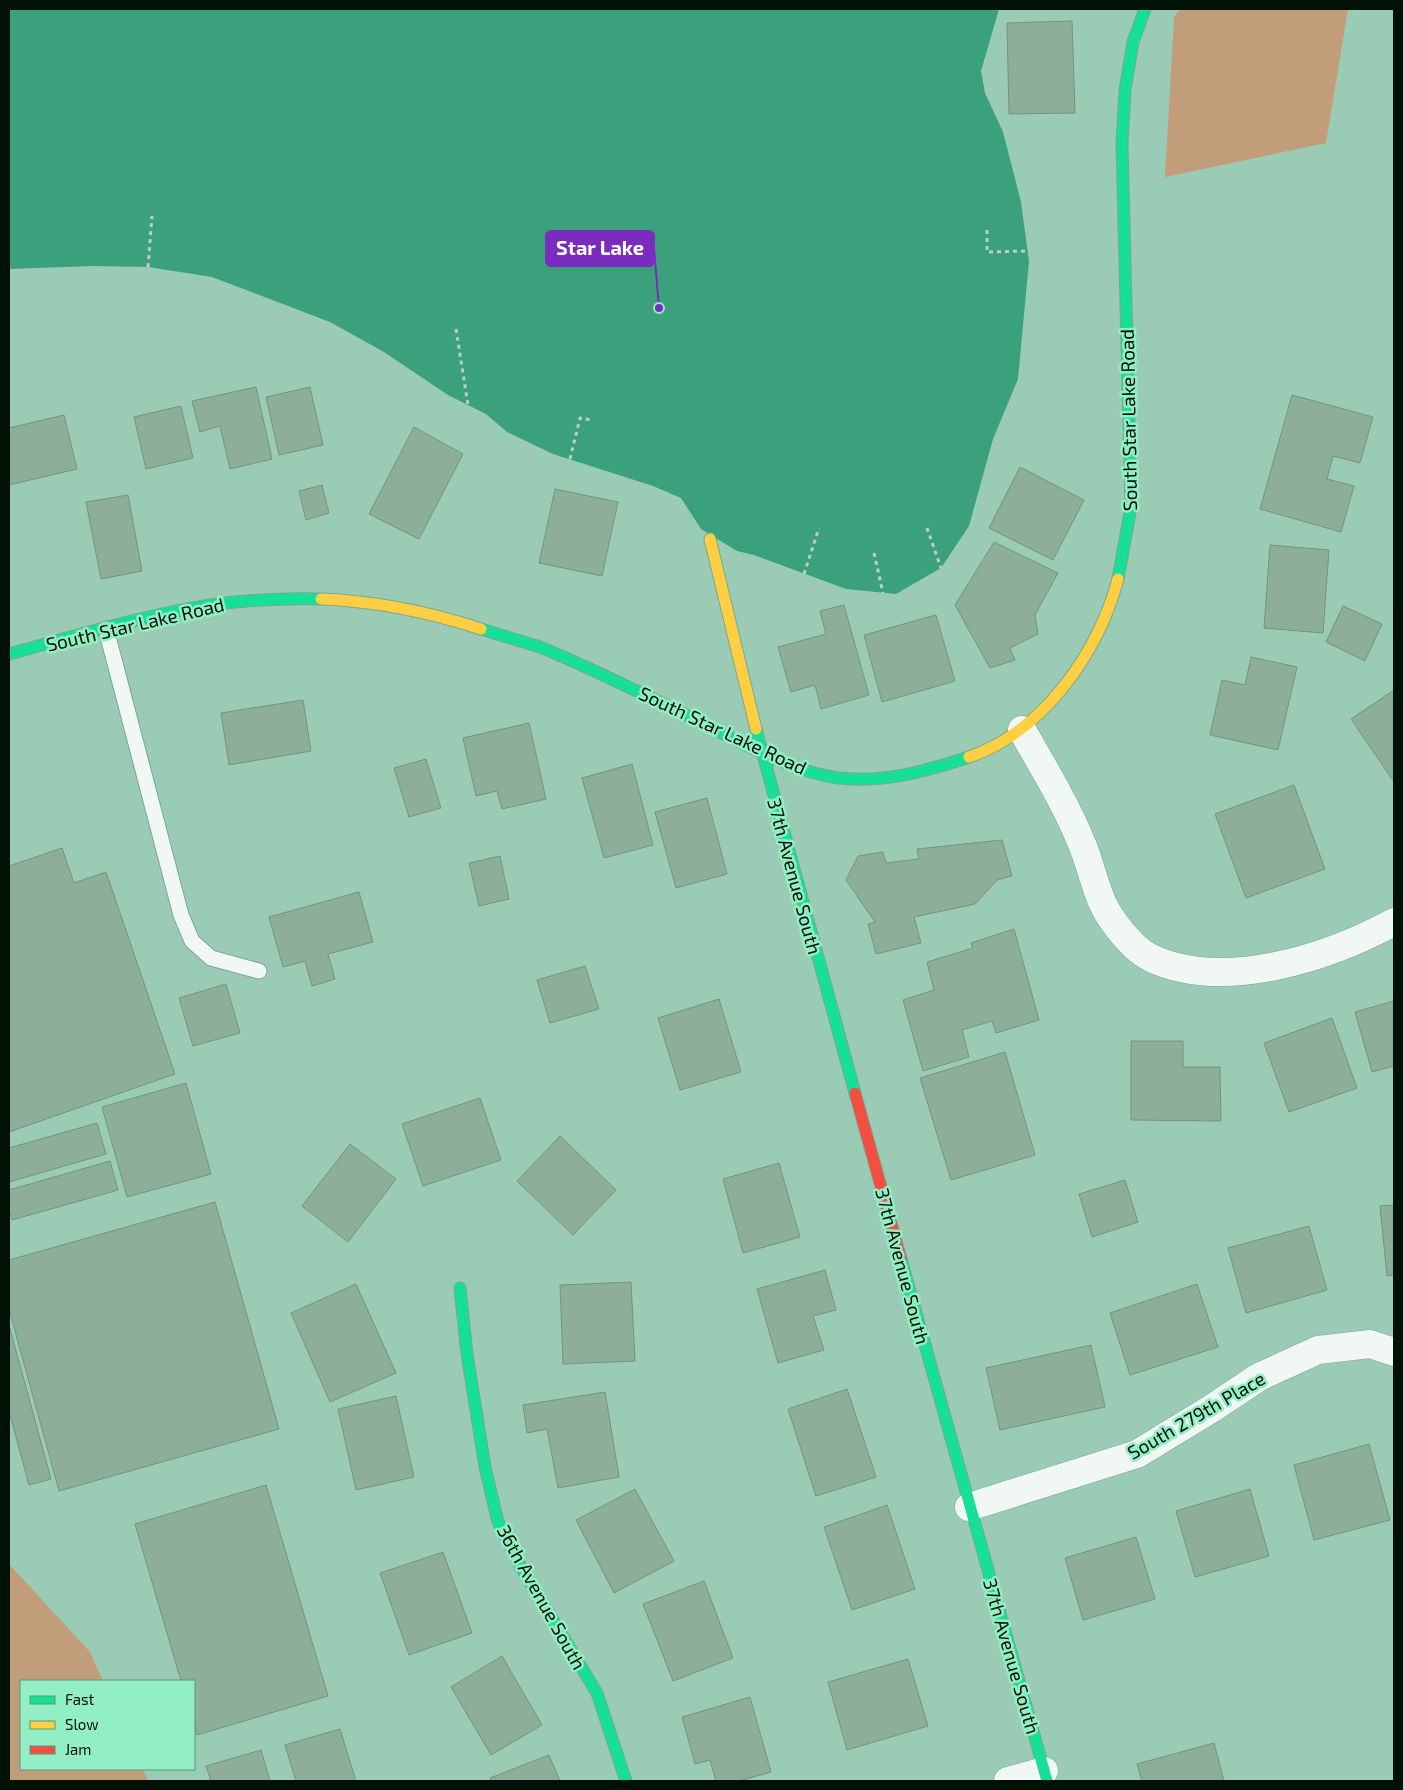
<svg xmlns="http://www.w3.org/2000/svg" width="1403" height="1790" font-family="'Exo 2',sans-serif">
<rect width="100%" height="100%" fill="#9accb5"/>
<!-- forest -->
<path fill="#c29d79" d="M1180,9H1348L1326,143L1165,177L1174,17Z
M9,1564L90,1652L103,1681H21V1769H143L148,1781H9Z"/>
<!-- water -->
<path fill="#3ba07c" d="M9,9H999L981,71L985,93L1003,132L1021,202L1029,261L1018,379L993,439L969,526L941,568L896,594L846,589L754,555L737,551L701,529L681,498L653,486L553,454L507,432L486,414L448,395L384,352L330,322L212,277L148,267L93,266L9,269Z"/>
<!-- building -->
<path fill="#8daf99" stroke="#73947f" d="M1072,21L1075,113L1009,114L1007,23Z
M256,387L272,459L230,469L220,426L200,432L192,401Z
M310,387L323,445L279,455L266,397Z
M1292,395L1373,417L1360,463L1333,456L1327,479L1354,486L1341,532L1260,509Z
M181,406L193,458L146,469L134,417Z
M64,415L77,469L9,485V428Z
M414,427L463,454L419,539L369,514Z
M1020,467L1084,500L1053,560L989,528Z
M322,485L329,513L306,520L299,491Z
M555,489L618,502L602,576L539,563Z
M128,495L142,571L101,579L86,502Z
M994,542L1058,573L1035,615L1038,634L1010,648L1015,660L990,668L955,605Z
M1270,545L1329,550L1323,633L1264,628Z
M844,605L869,695L821,709L815,685L791,692L778,647L826,634L820,611Z
M1343,606L1382,624L1365,661L1326,642Z
M936,615L955,681L882,702L864,635Z
M1251,657L1297,667L1278,750L1210,735L1222,680L1245,685Z
M1394,690V782L1351,719Z
M303,700L311,751L229,765L221,713Z
M529,723L546,799L502,809L497,791L476,796L463,738Z
M426,759L441,808L409,817L394,768Z
M632,764L653,845L604,858L582,778Z
M1294,785L1325,869L1246,898L1215,814Z
M707,798L727,874L676,888L655,812Z
M1002,840L1012,876L997,880L975,904L914,917L921,943L876,954L868,924L875,922L846,880L858,856L883,852L886,863L919,859L917,849Z
M62,848L74,883L106,872L175,1074L9,1132V866Z
M500,856L509,899L479,906L469,863Z
M359,892L373,942L328,954L335,979L312,986L305,961L283,967L269,917Z
M1014,929L1039,1020L996,1033L992,1021L962,1030L969,1057L923,1071L903,1000L934,990L927,962L973,948L971,943Z
M585,966L599,1009L550,1023L537,980Z
M226,984L240,1033L193,1046L179,998Z
M719,999L741,1072L680,1090L658,1018Z
M1394,1001V1066L1372,1072L1355,1012Z
M1332,1018L1357,1088L1289,1112L1264,1043Z
M1131,1041H1183V1067H1220L1221,1121L1131,1120Z
M1005,1052L1035,1155L951,1180L920,1078Z
M186,1083L211,1174L127,1197L102,1107Z
M480,1098L501,1160L423,1186L402,1124Z
M97,1123L106,1154L9,1182V1148Z
M560,1136L616,1190L573,1235L517,1181Z
M350,1144L396,1179L348,1242L302,1206Z
M110,1161L118,1190L12,1220L9,1210V1190Z
M779,1163L800,1237L743,1253L723,1179Z
M1125,1180L1138,1222L1092,1237L1079,1194Z
M215,1202L279,1429L59,1491L9,1309V1260Z
M1394,1205V1275L1387,1276L1380,1206Z
M1309,1226L1327,1290L1246,1313L1228,1248Z
M825,1270L836,1310L813,1316L824,1350L778,1363L757,1289Z
M631,1282L635,1361L563,1364L560,1285Z
M356,1284L396,1373L330,1402L291,1313Z
M1197,1284L1218,1347L1130,1375L1110,1313Z
M9,1325L51,1479L29,1485L9,1411Z
M1091,1345L1105,1407L1000,1430L986,1368Z
M847,1389L876,1477L816,1496L788,1409Z
M605,1392L619,1477L558,1488L547,1429L527,1433L523,1405Z
M396,1396L414,1477L356,1490L338,1409Z
M1369,1444L1390,1520L1314,1540L1294,1465Z
M266,1485L328,1696L197,1735L194,1724V1681H181L135,1524Z
M635,1489L674,1561L614,1593L576,1520Z
M1250,1489L1269,1556L1195,1577L1176,1511Z
M887,1505L915,1589L852,1610L824,1527Z
M1136,1537L1155,1599L1083,1620L1065,1558Z
M443,1552L472,1633L409,1655L380,1573Z
M704,1581L733,1658L673,1681L643,1604Z
M502,1656L542,1725L491,1755L451,1687Z
M908,1659L928,1726L847,1750L828,1682Z
M750,1697L771,1772L739,1781H716L710,1760L695,1764L682,1717Z
M340,1729L356,1781H296L285,1745Z
M1214,1743L1224,1781H1142L1137,1764Z
M261,1750L270,1781H211L206,1766Z
M549,1755L560,1781H491L490,1778Z"/>
<g fill="none" stroke-linecap="round" stroke-linejoin="round">
<!-- lane casing -->
<g stroke="#7ca593" stroke-width="17">
<path id="lane" d="M106,629L181,915L192,941L211,958L259,971"/>
</g>
<!-- street casing -->
<g stroke="#7ca593" stroke-width="29">
<path id="street" d="M1022,730C1043,767 1066,804 1082,844C1093,870 1096,898 1113,921C1123,935 1135,950 1151,958C1224,992 1327,958 1394,922
M969,1507L1137,1454L1211,1409L1259,1377L1318,1350L1370,1344L1394,1352
M1008,1781L1044,1771"/>
</g>
<!-- fast casing -->
<g stroke="#7ca593" stroke-width="13">
<path id="fast" d="M1118,579L1131,507L1122,143L1125,90L1133,42L1145,9
M481,629L540,647L559,655C609,677 658,701 706,725C748,746 792,772 839,778C884,783 927,771 969,757
M9,654C75,636 142,616 210,605C246,600 284,598 321,599
M756,729L855,1093
M901,1259L1047,1781
M460,1288L467,1354L485,1467L498,1522L521,1567L597,1693L626,1781"/>
</g>
<!-- slow casing -->
<g stroke="#7ca593" stroke-width="13">
<path id="slow" d="M710,539L756,729
M321,599C376,601 429,612 481,629
M969,757C1044,731 1098,653 1118,579"/>
</g>
<!-- jam casing -->
<g stroke="#7ca593" stroke-width="13">
<path id="jam" d="M855,1093L901,1259"/>
</g>
<!-- path -->
<path stroke="#bdcdc5" stroke-width="3" stroke-dasharray="4 4" stroke-linecap="butt" d="M987,230V252L1028,251
M148,267L152,216
M456,329L468,405
M570,459L580,418L591,420
M927,528L941,568
M874,553L883,593
M804,574L819,528"/>
<!-- lane -->
<use href="#lane" stroke="#f0f7f4" stroke-width="15"/>
<!-- street -->
<use href="#street" stroke="#f0f7f4" stroke-width="28"/>
<!-- fast -->
<use href="#fast" stroke="#16e098" stroke-width="11"/>
<!-- slow -->
<use href="#slow" stroke="#ffcf43" stroke-width="11"/>
<!-- jam -->
<use href="#jam" stroke="#f24e42" stroke-width="11"/>
</g>
<g text-anchor="middle" dominant-baseline="central" stroke-width="5" stroke-linejoin="round" paint-order="stroke">
<!-- street labels -->
<g font-size="19" fill="#001208" stroke="#92eec4">
<text transform="translate(1128 420) rotate(-91)">South Star Lake Road</text>
<text transform="translate(135 624) rotate(-13)">South Star Lake Road</text>
<text transform="translate(723 730) rotate(25)">South Star Lake Road</text>
<text transform="translate(795 876) rotate(75)">37th Avenue South</text>
<text transform="translate(903 1266) rotate(75)">37th Avenue South</text>
<text transform="translate(1196 1415) rotate(-30)">South 279th Place</text>
<text transform="translate(542 1597) rotate(61)">36th Avenue South</text>
<text transform="translate(1012 1656) rotate(74)">37th Avenue South</text>
</g>
</g>
<!-- callouts -->
<path fill="none" stroke="#7b2cbf" stroke-width="2" d="M659 308L654 248"/>
<circle fill="#7b2cbf" stroke="#92eec4" stroke-width="2" cx="659" cy="308" r="5"/>
<rect fill="#7b2cbf" stroke="#7b2cbf" stroke-width="2" x="546" y="231" width="108" height="35" rx="5"/>
<g font-size="20" text-anchor="middle" font-weight="bold" fill="#fff">
<text x="600" y="255">Star Lake</text>
</g>
<!-- border -->
<rect width="1403" height="1790" fill="none" stroke="#001208" stroke-width="20"/>
<!-- legend -->
<rect x="20" y="1680" width="175" height="90" fill="#92eec4" stroke="#589679"/>
<rect x="30" y="1696" width="25" height="8" fill="#16e098" stroke="#589679"/>
<text x="65" y="1705" font-size="15" fill="#001208">Fast</text>
<rect x="30" y="1721" width="25" height="8" fill="#ffcf43" stroke="#589679"/>
<text x="65" y="1730" font-size="15" fill="#001208">Slow</text>
<rect x="30" y="1746" width="25" height="8" fill="#f24e42" stroke="#589679"/>
<text x="65" y="1755" font-size="15" fill="#001208">Jam</text>
</svg>
